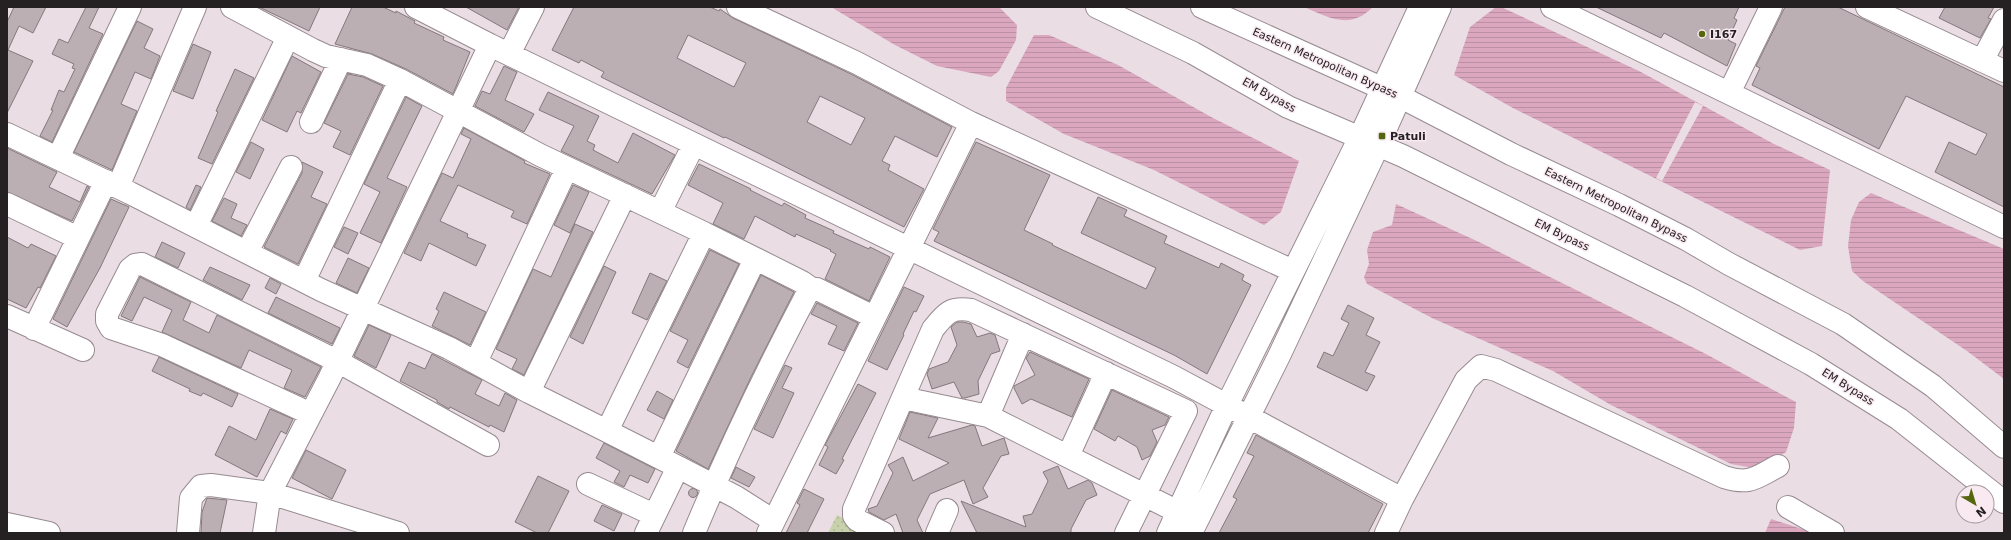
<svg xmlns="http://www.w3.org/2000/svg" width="2011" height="540" font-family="'DejaVu Sans',sans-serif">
<defs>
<pattern id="grass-dots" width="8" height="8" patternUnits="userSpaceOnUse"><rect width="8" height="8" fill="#c7d2ac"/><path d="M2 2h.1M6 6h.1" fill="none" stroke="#abb494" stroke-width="1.8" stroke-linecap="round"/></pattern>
<pattern id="water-rules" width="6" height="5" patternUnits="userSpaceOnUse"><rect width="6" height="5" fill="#daa7bf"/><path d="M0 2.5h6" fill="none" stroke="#bb8fa4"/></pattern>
</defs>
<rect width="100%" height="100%" fill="#eadde3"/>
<!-- grass -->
<path fill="url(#grass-dots)" d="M837,515L872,533H828Z"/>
<!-- water -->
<path fill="url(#water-rules)" d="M831,7H999L1017,25L1016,40L999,71L991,77L937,66L895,45Z
M1304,7H1373C1350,30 1330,18 1304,7Z
M1496,7H1501L1639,71L1774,144L1830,170L1822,246L1800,250L1513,108L1454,75L1470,27Z
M1034,35H1049L1118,65L1213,118L1299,161L1281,212L1264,225L1154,170L1064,134L1006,101V88Z
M1871,193L2004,249V379L1967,351L1863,281L1852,271L1848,246L1851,220L1859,202Z
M1396,204L1479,242L1702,352L1796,402L1794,428L1786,452L1759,469L1731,464L1611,405L1553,371L1432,318L1367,284L1364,277L1369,264L1367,250L1373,232L1392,225Z
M1771,519L1814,533H1765Z"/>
<!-- pier -->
<path fill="#eadde3" d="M1695,102L1703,106L1662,181L1656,178Z"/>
<!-- building -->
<path fill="#bcafb4" stroke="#84787d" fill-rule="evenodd" d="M14,7H46L33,33L19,26L8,50L33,61L7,113V22Z
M86,7H99L89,28L103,34L52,142L40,136L53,110H51L59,90L64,92L75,69L72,68L74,64L52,54L59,39L68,43Z
M259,7H320L309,31Z
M352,7H383L396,13V11L415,21L414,23L444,37L443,40L470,52L453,94L406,69L372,54L335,44Z
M466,7H519L507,30Z
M574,7H710L719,11L720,9L733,18L851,74L952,127L937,157L895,136L882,161L890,165L888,170L924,189L904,227L760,154L725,137L724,138L601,77L604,72L581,60L579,63L552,50ZM688,35L746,63L734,87L677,58ZM820,96L865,118L851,145L807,122Z
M1596,7H1739L1734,18L1737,20L1728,40L1736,44L1727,66L1664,33L1661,38Z
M1785,7H1838L2004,87V207L1935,172L1949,142L1976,155L1987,134L1906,96L1879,149L1752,85L1760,68L1756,66Z
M1945,7H1994L1988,18L1991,19L1980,38L1939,18Z
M137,21L153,29L144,48L160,56L151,79L135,72L121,104L137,111L112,170L74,152Z
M193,44L211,52L193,99L173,91Z
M292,56L321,72L301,113L297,111L287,132L262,120Z
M504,66L517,72L505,100L534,114L524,132L475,106L482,91L490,94Z
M235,69L254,78L212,164L198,158L218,112L216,111Z
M348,74L363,77L383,86L350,155L333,147L341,131L324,123Z
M548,92L599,116L587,141L595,145L593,150L618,163L633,133L675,155L652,194L561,151L574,126L539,110Z
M406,97L422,106L387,178L407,187L381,243L360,233L380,192L364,184Z
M464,128L525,161L524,163L550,174L527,224L511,217L514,211L458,185L440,221L468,234L467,237L486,245L476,266L429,243L421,261L404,253L442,173L453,178L471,139L461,134Z
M251,142L264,149L250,179L236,172Z
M976,142L1050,175L1024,230L1053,244L1052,245L1146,289L1156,268L1081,233L1098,197L1127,210L1124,216L1167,236L1164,243L1219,268L1221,263L1244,275L1242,280L1251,285L1207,374L1174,355L934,241L939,232L933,229Z
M7,148L57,172L49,187L80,202L87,186L89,187L72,221L7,192Z
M302,162L323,172L311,197L327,204L298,264L264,247L302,173Z
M699,164L751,189L750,190L782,206L784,203L806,215L805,218L834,231L833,233L869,249L870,247L890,257L869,301L825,279L836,254L830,251L831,250L796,234L795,237L755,216L744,239L713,224L723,203L688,185Z
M196,185L201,187L190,210L186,207Z
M573,185L589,192L570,233L554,225Z
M224,198L237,204L231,218L247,225L241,236L212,221Z
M111,199L129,207L100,268L67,327L53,319Z
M575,224L593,232L524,375L512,369L517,359L496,349L533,269L551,277Z
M344,227L358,233L348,254L334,247Z
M7,237L28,248L31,244L56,256L40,288L38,287L26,308L7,299Z
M162,242L185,253L178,268L155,257Z
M710,250L739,264L688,368L677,362L688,340L670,331Z
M348,258L369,268L357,293L336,283Z
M604,266L616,272L583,344L570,337Z
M210,267L250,285L242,300L203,280Z
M650,273L667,281L647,320L632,313Z
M761,275L794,292L751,377L708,469L676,451Z
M140,277L191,302L183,320L209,333L217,315L321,367L305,397L284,388L292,370L249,350L241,368L162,332L172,310L144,297L132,321L121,316Z
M270,278L281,284L276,294L265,288Z
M904,287L924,296L916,312L914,311L903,334L904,335L887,370L868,361Z
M444,292L486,312L470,345L432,326L439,311L436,309Z
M276,297L340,328L332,344L268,313Z
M817,303L858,323L844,351L828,344L837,326L811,314Z
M1348,305L1374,318L1366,335L1380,342L1365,372L1375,376L1367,391L1317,367L1324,352L1333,356L1349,323L1341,319Z
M963,322L971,324L977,337L990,333L995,335L1000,351L991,354L978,381L979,394L965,398H962L954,382L932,389L927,374L929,369L948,362L957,345L951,327L957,322Z
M369,325L391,335L376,368L354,356Z
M1030,352L1089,379L1072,417L1031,399L1022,404L1014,388V386L1035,375L1026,358Z
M432,354L482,380L475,394L499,406L505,393L517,400L504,432L490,425L489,427L450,407L449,409L437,402V400L400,381L409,362L425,369Z
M159,357L238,394L232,407L203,393L201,396L189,391L190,389L152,371Z
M785,365L792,368L782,388L794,393L773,438L754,429Z
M858,384L876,393L842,459L844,460L836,474L819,465L828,447L825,445Z
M1112,390L1169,417L1165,425L1152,430L1157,442L1150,456L1142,460L1137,447L1118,436L1115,441L1094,429Z
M657,391L673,400L664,419L647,410Z
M270,409L293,419L286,434L281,431L257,477L215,455L229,426L256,440Z
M910,412L938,418L928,438L972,425L975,426L982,446L1004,438L1009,454L1001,456L983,488L988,497L973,504L964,480L930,494L917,520L923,533H903L896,514L884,520L869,512L868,509L877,506L893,473L888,465L903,457L913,481L949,463L899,439Z
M1256,435L1383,504L1368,533H1219L1237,499L1233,497L1254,456L1247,453Z
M604,443L655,469L648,483L630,475L624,487L614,482L620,471L596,458Z
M306,450L346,470L332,499L292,478Z
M1058,466L1068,489L1088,480L1092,483L1097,495L1086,500L1071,529V533H977L961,501L1026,527L1023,516L1032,514L1048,481L1043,472Z
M736,467L755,477L749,487L731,478Z
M538,476L569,491L548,533H537L515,522Z
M688.5 493a4.5 4.5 0 1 1 9 0a4.5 4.5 0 1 1-9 0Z
M804,489L824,499L807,533H786L800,505L797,503Z
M207,498L227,500L220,533H201L202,512Z
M602,505L622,514L614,531L594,521Z"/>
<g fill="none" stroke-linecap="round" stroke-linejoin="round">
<!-- minor casing -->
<g stroke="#978b91" stroke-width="24">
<path id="minor" d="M232,7L313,50L326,56L367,65L400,80L540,155L660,212
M416,7L490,45L1174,377L1402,499
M738,7L857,63L971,123L1293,271
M1552,7L2004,227
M1867,7L2004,71
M509,54L533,7
M1982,61L2004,20
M1729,93L1771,7
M311,122L341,59
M7,134L130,193L321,290L449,348L529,392L607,431
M58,158L130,7
M118,187L195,7
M7,204L78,238
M196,226L288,37
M704,233L802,282L812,289
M247,252L291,167
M304,281L400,80
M7,316L83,350
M34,329L106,181
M476,362L567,168
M529,392L625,195
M903,398L988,416L1190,518
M311,414L162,345L111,328L107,321V314L130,269L135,265L142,264L337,361L488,445
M988,416L1023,334
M1068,456L1106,373
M659,457L755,259
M678,467L736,497L774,521
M588,484L654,515
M1788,507L1833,533
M7,524L49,533
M188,533L191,498L201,486L211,485L270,493L398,533
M264,533L270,493L329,379L490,45
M646,533L678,467L607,431L704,233L660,212L694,144
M694,533C728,451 766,372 807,294L812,289H817L874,317
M768,533L971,123
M883,533L857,520L854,516V509L933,329C946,313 950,307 971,310L1186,411L1126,533
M937,533L947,510
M1168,533L1227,405L1359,139
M1191,533L1279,356L1378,146
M1386,533L1402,499L1466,380L1481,366L1496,370L1724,477C1750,485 1755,478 1778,466"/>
</g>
<!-- major casing -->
<g stroke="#978b91" stroke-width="24">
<path id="major" d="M1097,7L1193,53L1288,107L1403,156L1685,296L1811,364L1899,419L2004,502
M1202,7L1399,96L1511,154L1619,205L1686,239L1729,264L1843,324L1933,386L2004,447
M1359,139L1420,7
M1378,146L1440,7"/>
</g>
<!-- path -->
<path stroke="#7f777b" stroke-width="2.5" stroke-dasharray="2 2" stroke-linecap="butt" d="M1728,34L1735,35"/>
<!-- minor -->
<use href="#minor" stroke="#fff" stroke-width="22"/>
<!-- major -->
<use href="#major" stroke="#fff" stroke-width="22"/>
</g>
<!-- markers -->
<g fill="#56660e" stroke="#f8eaf0" stroke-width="1.5">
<circle cx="1702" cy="34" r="4"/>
<rect x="1378" y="132" width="8" height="8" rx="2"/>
</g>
<g text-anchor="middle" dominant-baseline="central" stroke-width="3" stroke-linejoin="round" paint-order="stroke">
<!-- poi labels -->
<g font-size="11" font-weight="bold" fill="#252022" stroke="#f8eaf0" text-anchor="start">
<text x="1710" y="34">I167</text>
<text x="1390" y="136">Patuli</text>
</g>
<!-- street labels -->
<g font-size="11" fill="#252022" stroke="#f8eaf0">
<text transform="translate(1325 63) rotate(24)">Eastern Metropolitan Bypass</text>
<text transform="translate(1269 95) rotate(29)">EM Bypass</text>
<text transform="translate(1616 205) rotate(26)">Eastern Metropolitan Bypass</text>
<text transform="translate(1562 235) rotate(26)">EM Bypass</text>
<text transform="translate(1848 387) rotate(32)">EM Bypass</text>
</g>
</g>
<!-- border -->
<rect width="2011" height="540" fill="none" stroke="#252022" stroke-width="16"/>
<!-- north arrow -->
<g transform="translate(1975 504) rotate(142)"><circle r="19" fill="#f8eaf0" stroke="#a4999e"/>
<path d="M0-3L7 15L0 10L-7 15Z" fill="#56660e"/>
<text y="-6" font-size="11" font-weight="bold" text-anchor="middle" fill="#252022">N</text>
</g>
</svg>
